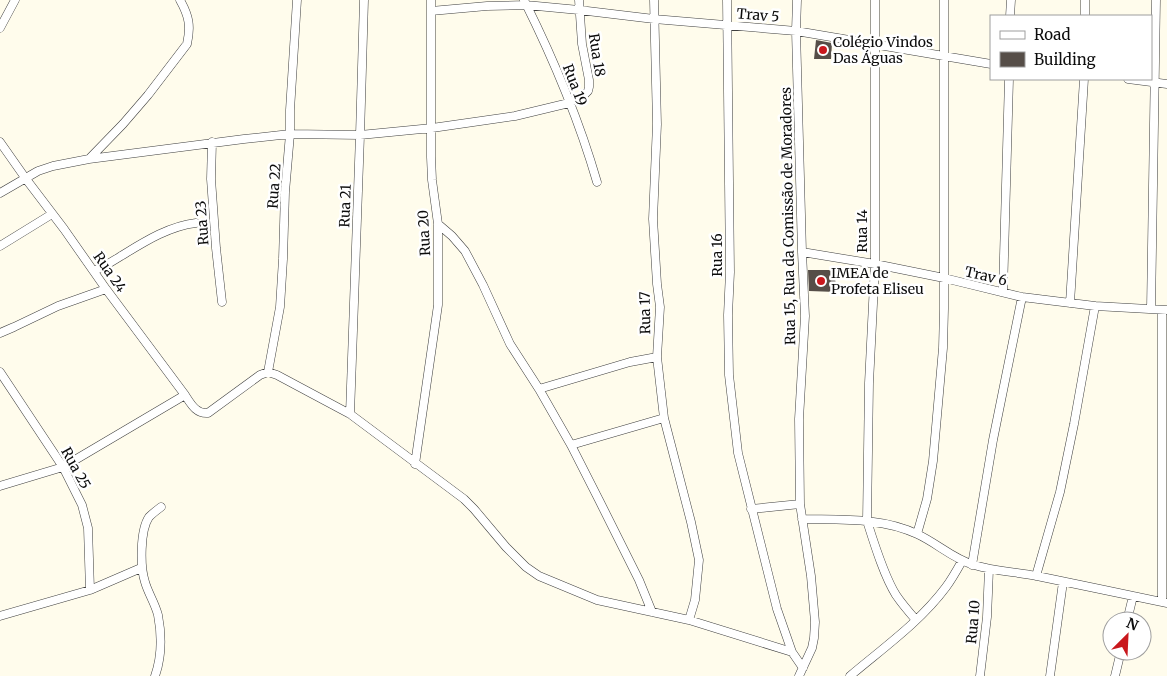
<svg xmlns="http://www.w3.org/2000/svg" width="1167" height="676" font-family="Merriweather,serif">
<rect width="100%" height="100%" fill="#fffcec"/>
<!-- building -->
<path fill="#564e48" d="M816,40L832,43L831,59H814Z
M808,270H835L836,292L809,291Z"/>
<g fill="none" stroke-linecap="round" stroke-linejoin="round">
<!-- minor casing -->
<g stroke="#3f3f3f" stroke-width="9">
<path id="minor" d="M524,0C553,58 579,120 597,182
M654,0L657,124L653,219L657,284L660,307L657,357L664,418L691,522L699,560L695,600L689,620
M727,0L730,272L728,315L729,375L738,453L777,609L792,652L803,668
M797,0L796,31L802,252L805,316L799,419L800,504L811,576L815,622L814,638L812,648L799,676
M875,0V264L869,383L867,521C874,543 884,576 896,595C902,604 909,612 916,620
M431,11L487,6L526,5L579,10L654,19L796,31L991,64
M1010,16L1011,0
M1085,16V0
M0,28L15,0
M1128,79L1167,84
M0,142L26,179L64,229L106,289L185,395C191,404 196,414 208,413L260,375L268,372L277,375L350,414L464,499L474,509L506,547L526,567L539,576L597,600L689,620L792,652
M212,142L211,179L216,248L222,302
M89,159L123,124L148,95L187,44C191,26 189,16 180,0
M0,193L38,171L53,166L89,159L244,139L290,134L360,135L432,128L515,116L569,103L585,94L588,91L589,87V80L582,44L579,0
M438,224L452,236L465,251L483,285L510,344L539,389L571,445L599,500L639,580L652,612
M0,246L52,214
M802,252L875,264L944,278L1022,297L1095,306L1167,310
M94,271C103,267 112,262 121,256C144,242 169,226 196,223
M1003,292L1009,79
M1070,303L1084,79
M1151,309L1156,0
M1162,310V602
M0,333L14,327L58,306L106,289
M0,372L63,467L82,505L88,528L90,590
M268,372L280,307L283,259L285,192L290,134V110L297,0
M539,389L630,362L657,357
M350,414L360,135L364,0
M571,445L664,418
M415,464L438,305V224L432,180L431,157V0
M0,486L63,467L185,395
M751,509L800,504
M802,519C840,520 881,517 917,534C937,543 953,559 974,565C994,571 1016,572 1037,576C1080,585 1124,594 1167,603
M917,534L927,499L933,461L943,348L944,309V0
M972,565L993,440L1022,297
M1036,576L1060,492L1074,424L1095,306
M0,616L90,590L141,568
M1127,621L1133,596
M155,676C162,656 162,636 158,615C155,603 148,593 145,582C140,567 140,530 149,517C152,514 157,510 161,507
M850,676C883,648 920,622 946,587C952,579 957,570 962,561
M980,676L987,617L989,569
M1050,676L1063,582
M1115,676L1121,651"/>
</g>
<!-- minor -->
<use href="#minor" stroke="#fff" stroke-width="8"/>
</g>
<!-- markers -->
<g fill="#c9181d" stroke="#fff" stroke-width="2">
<circle cx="823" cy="50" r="5"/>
<circle cx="821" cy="281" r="5"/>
</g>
<g text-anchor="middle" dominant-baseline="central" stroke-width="5" stroke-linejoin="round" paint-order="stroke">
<!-- street labels -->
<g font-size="14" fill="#0c0c0c" stroke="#fff">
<text transform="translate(758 15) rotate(5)">Trav 5</text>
<text transform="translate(597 55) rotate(81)">Rua 18</text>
<text transform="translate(575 85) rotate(69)">Rua 19</text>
<text transform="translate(274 186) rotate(-86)">Rua 22</text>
<text transform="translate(345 206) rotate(-88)">Rua 21</text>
<text transform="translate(788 216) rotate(-91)">Rua 15, Rua da Comissão de Moradores</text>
<text transform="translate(202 223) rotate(-94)">Rua 23</text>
<text transform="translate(862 231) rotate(-90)">Rua 14</text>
<text transform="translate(424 233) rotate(-93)">Rua 20</text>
<text transform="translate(717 255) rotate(-90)">Rua 16</text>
<text transform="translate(110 272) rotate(55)">Rua 24</text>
<text transform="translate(986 276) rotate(13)">Trav 6</text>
<text transform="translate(645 313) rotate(-91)">Rua 17</text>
<text transform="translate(76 468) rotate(61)">Rua 25</text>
<text transform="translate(973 622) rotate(-85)">Rua 10</text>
</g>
<!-- poi labels -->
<g font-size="14" fill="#0c0c0c" stroke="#fff" text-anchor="start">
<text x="833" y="42">Colégio Vindos<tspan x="833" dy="16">Das Águas</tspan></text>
<text x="831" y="273">IMEA de<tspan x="831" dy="16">Profeta Eliseu</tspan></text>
</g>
</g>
<!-- legend -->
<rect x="990" y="15" width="162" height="65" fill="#ffffff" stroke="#9e9e9e"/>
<rect x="1000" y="31" width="25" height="8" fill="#ffffff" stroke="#9e9e9e"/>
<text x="1034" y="40" font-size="15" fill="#0c0c0c">Road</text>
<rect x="1000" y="52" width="25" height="15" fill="#564e48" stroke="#9e9e9e"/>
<text x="1034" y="65" font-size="15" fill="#0c0c0c">Building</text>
<!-- north arrow -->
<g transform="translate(1127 636) rotate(24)"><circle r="24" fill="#ffffff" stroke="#9e9e9e"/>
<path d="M0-4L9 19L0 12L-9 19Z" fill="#c9181d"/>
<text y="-8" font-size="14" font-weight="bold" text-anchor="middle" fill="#0c0c0c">N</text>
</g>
</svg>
